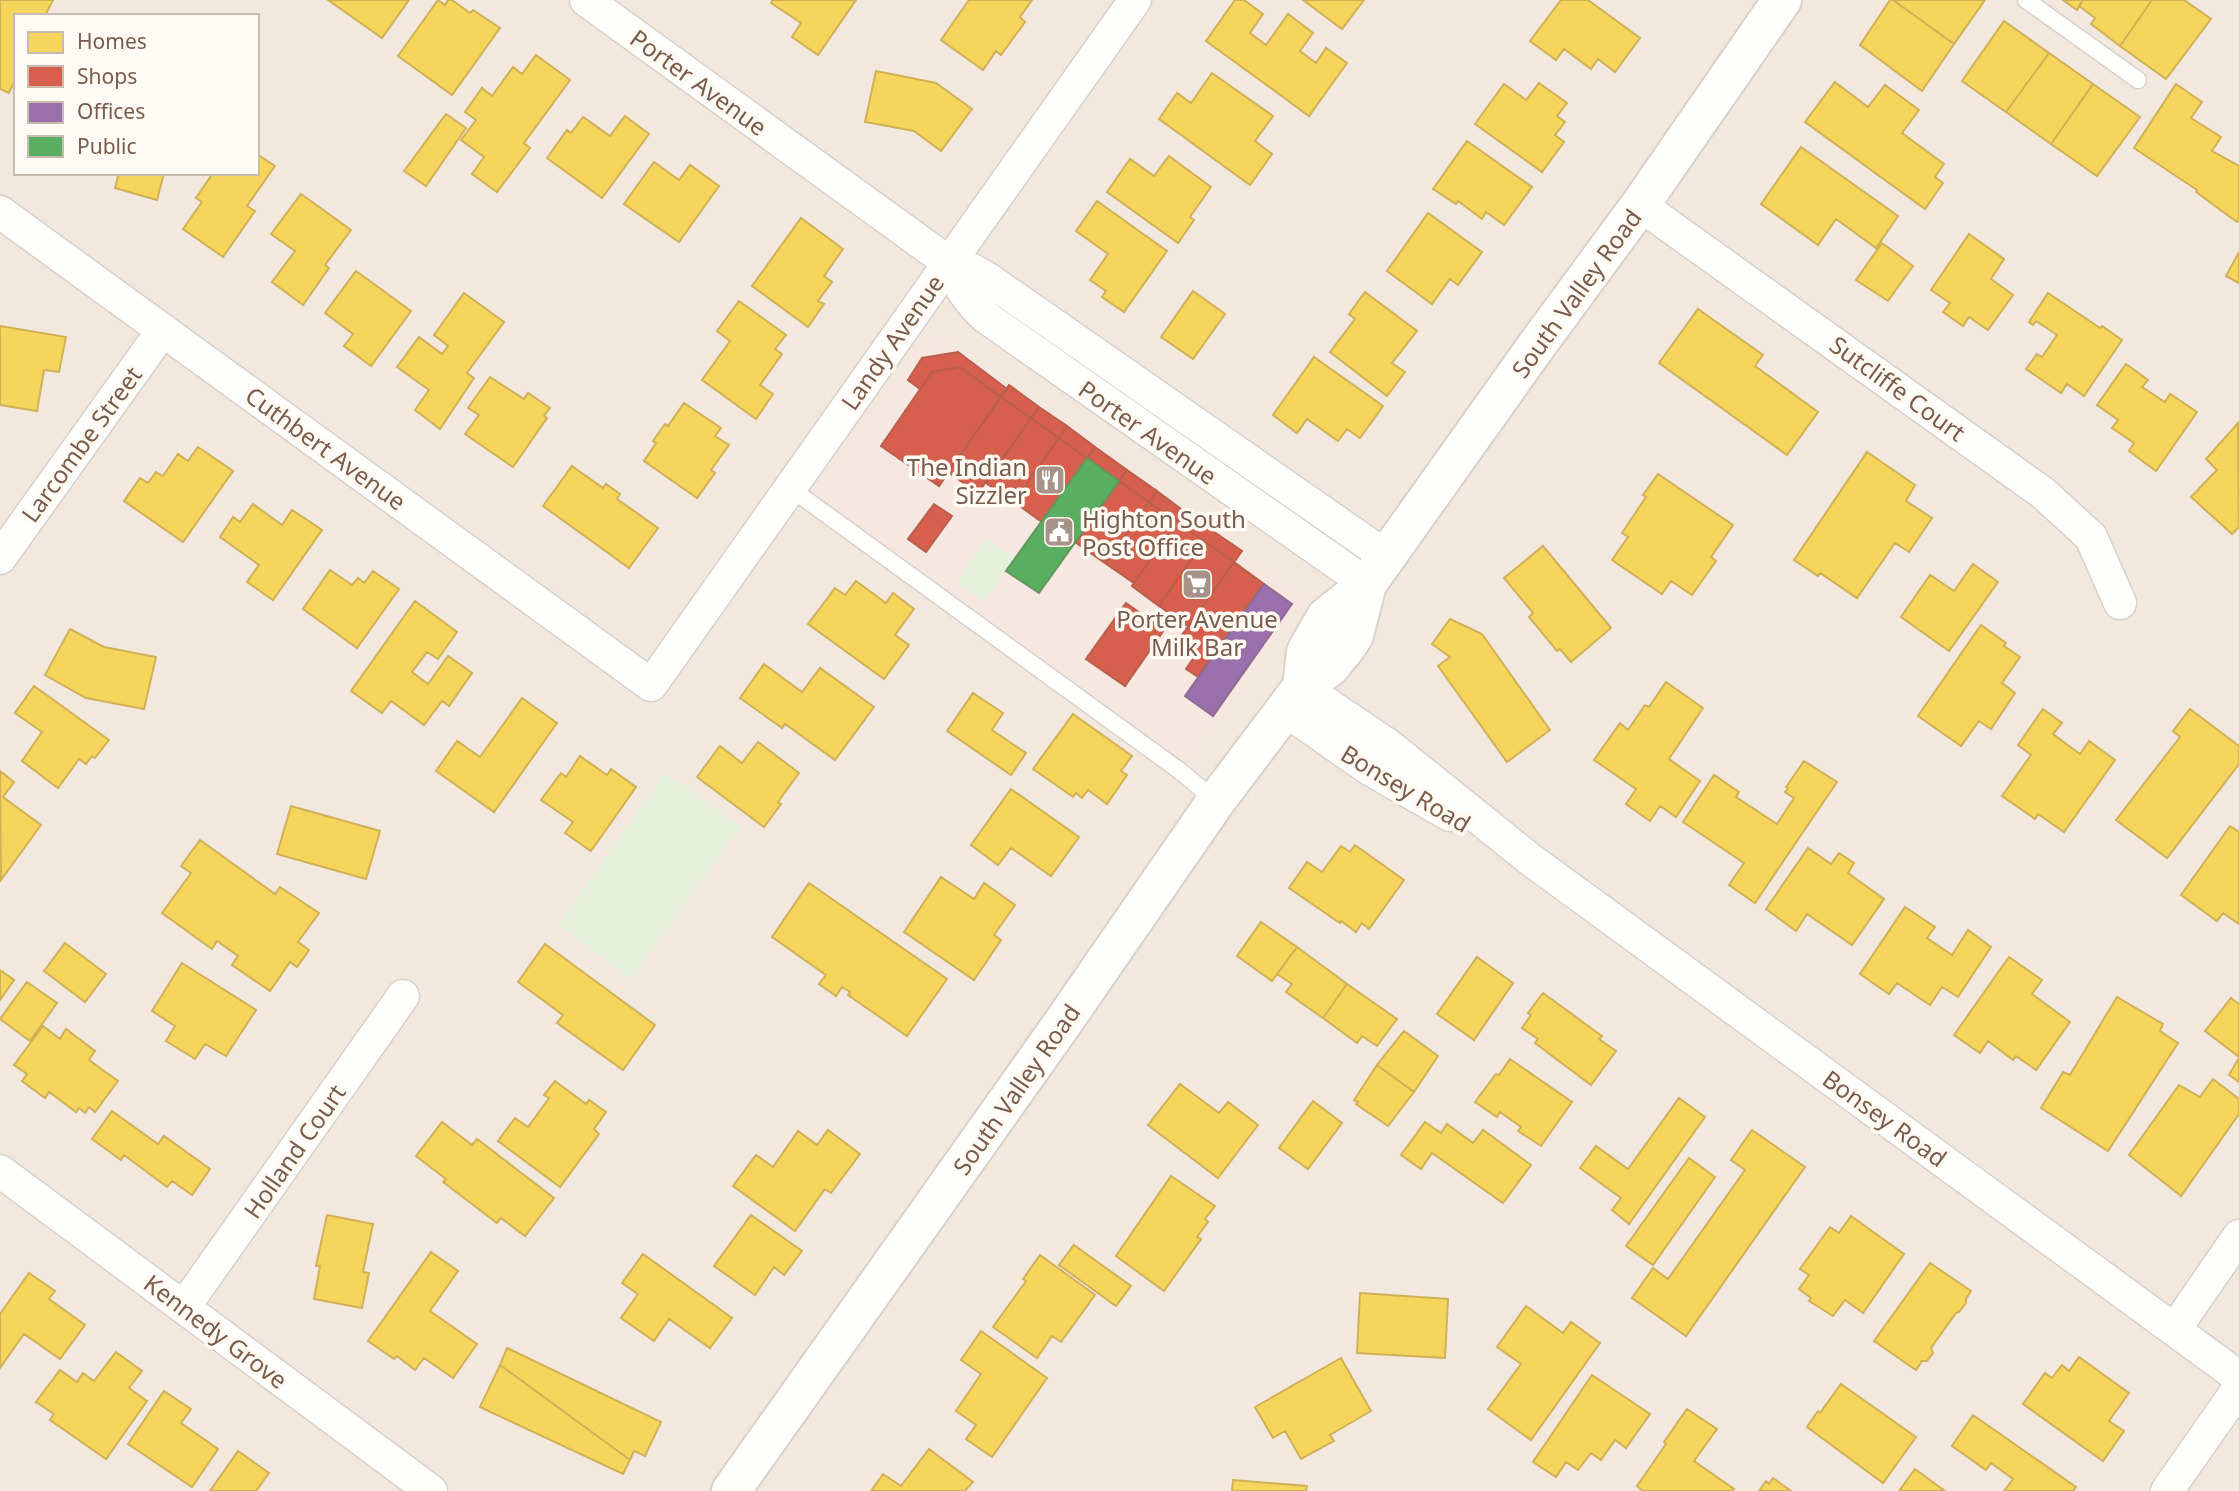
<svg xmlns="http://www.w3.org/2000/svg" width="2239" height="1491" font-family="'Noto Sans',sans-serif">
<rect width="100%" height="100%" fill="#f9f5f0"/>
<!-- residential -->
<path fill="#f2e8de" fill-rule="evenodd" d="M0,0H2239V1491H0ZM16,16H257V173H16Z"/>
<!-- commercial -->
<path fill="#f6e8e1" d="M934,331L1305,597L1180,771L808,501Z"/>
<!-- green -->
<path fill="#e7f0db" d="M987,538L1016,558L984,603L956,582Z
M665,772L741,826L631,980L558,925Z"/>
<!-- homes -->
<path fill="#f6d55c" stroke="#d1b158" stroke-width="2" d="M0,0H53L45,16H16V78L9,93L0,89Z
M328,0H409L382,38Z
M438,0L445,5L448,0H452L470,13L473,10L500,28L452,95L398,56Z
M773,0H856L818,55L792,37L801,23L771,3Z
M969,0H1032L1020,17L1025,22L1001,55L996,51L983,70L941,40Z
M1235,0H1244L1263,14L1250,33L1266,45L1288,14L1313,33L1300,51L1316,63L1326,48L1347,63L1309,116L1206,41Z
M1303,0H1364L1342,29Z
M1561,0H1588L1640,38L1615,72L1598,59L1591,69L1564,49L1556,60L1530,41Z
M1890,0H1893L1954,44L1922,91L1860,45Z
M1893,0H1985L1954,44Z
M2063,0H2083L2077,10Z
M2083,0H2152L2120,46L2091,24L2095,18L2079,6Z
M2152,0H2184L2211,19L2166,79L2120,46Z
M2004,21L2049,53L2006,112L1962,81Z
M2049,53L2093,84L2051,144L2006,112Z
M536,55L570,80L524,143L530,148L497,192L472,174L484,157L461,140L476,120L465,112L482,88L492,96L513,67L522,74Z
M876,71L936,83L972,109L941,151L914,131L865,122Z
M1212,73L1273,116L1255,141L1272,154L1250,185L1159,119L1177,93L1191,103Z
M1835,82L1868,107L1885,85L1919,110L1902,133L1944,164L1935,177L1943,183L1925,209L1805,122Z
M1539,83L1567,103L1557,116L1565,122L1555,135L1564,142L1542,172L1475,124L1504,84L1526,100Z
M2093,84L2140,117L2097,176L2051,144Z
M2176,84L2202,102L2191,118L2221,137L2212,151L2239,166V219L2237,222L2196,192L2197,190L2134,148Z
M446,114L466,128L426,186L404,171Z
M625,116L649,134L602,198L547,158L567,130L571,133L583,117L610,136Z
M1467,141L1532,187L1504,225L1486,212L1482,219L1458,201L1456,204L1433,189Z
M1801,147L1898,216L1876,248L1836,219L1818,245L1761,204Z
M257,154L275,166L247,206L255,211L223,257L183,229L202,202L196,198L213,173H257Z
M1169,156L1211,187L1190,217L1194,220L1178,243L1107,192L1130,159L1154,176Z
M654,162L679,180L690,165L719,186L679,242L624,204Z
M119,173H164L157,200L115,188Z
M301,194L351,230L325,265L329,268L303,305L272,282L295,251L271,234Z
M1097,201L1167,251L1124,312L1102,297L1106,291L1090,280L1108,254L1076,231Z
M1428,213L1482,252L1458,285L1450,279L1432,304L1387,271Z
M801,218L843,249L824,276L832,282L818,301L824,304L808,327L752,286Z
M1969,234L2004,259L1991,279L2013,295L1988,330L1969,317L1963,326L1943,312L1950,303L1931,290Z
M1882,243L1913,266L1888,301L1856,280Z
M2239,252V283L2226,276Z
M356,271L411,311L371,366L344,346L353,334L325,313Z
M1193,291L1225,314L1193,359L1161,337Z
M1365,292L1417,331L1392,363L1405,372L1387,396L1330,352L1355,319L1349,314Z
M464,293L504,322L467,373L474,378L440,429L415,410L429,390L397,367L419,337L442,354L448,346L434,335Z
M2048,293L2100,328L2102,326L2122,340L2084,396L2067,384L2061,393L2026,369L2037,354L2042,357L2057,335L2036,321L2033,325L2029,322Z
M739,301L786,335L775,349L782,354L760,385L773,394L756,419L702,380L730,341L717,331Z
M1698,309L1763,355L1755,366L1818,412L1787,455L1659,363Z
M0,326L66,337L59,372L44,370L37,411L0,405Z
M1314,357L1383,406L1360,438L1347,429L1338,441L1307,419L1297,433L1273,415Z
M2126,364L2148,380L2142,387L2165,402L2170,394L2197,412L2156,471L2129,451L2134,443L2112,428L2118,420L2097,405Z
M490,377L524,399L528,393L550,408L544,416L547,418L513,467L465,434L479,415L468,408Z
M684,403L721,428L715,436L729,445L711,470L715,473L697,498L644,461L656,443L653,441L665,424L668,426Z
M2238,423L2239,527L2232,534L2191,497L2217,470L2206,459Z
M198,447L233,471L183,542L124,501L140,478L148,483L156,472L163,476L178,454L188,461Z
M1867,452L1915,485L1906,501L1932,518L1909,552L1895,543L1857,598L1820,573L1818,576L1794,560Z
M572,466L603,488L606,484L620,494L617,499L658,528L629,568L543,506Z
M1658,474L1733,525L1711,557L1716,561L1692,595L1671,581L1662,594L1612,560L1628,537L1622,533L1646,497L1643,495Z
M253,504L282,525L292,510L322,530L273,600L247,582L259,565L220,537L233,517L240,522Z
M1543,546L1611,628L1571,662L1560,649L1557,651L1529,617L1533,613L1504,578Z
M1973,564L1998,582L1949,651L1901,617L1930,575L1954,591Z
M330,570L352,585L358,578L364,583L373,571L399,589L357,648L303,609Z
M856,581L886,603L893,593L914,609L895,635L909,645L884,679L808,624L835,588L845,595Z
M415,601L457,632L438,659L427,652L412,672L428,684L448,656L472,673L449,706L442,701L424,725L391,701L382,713L351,691Z
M1450,619L1482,634L1550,730L1507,762L1438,666L1450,657L1432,644Z
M1981,625L2006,643L2004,646L2020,657L2002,683L2015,693L1991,729L1979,721L1961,746L1918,716Z
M70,629L104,647L156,657L144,709L86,698L45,675Z
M764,664L802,692L820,668L874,707L835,760L785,724L782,728L740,698Z
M1666,682L1703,708L1669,759L1700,781L1676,817L1660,806L1650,821L1626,804L1636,789L1594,760L1620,723L1628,730L1645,705L1649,707Z
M34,686L109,740L95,758L92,756L86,764L79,759L58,788L22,761L42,732L15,713Z
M973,693L1003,713L992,730L1026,753L1011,775L947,731Z
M522,698L557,723L494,812L436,771L457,741L480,757Z
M2043,709L2062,723L2053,734L2080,754L2089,741L2115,760L2064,832L2038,814L2035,819L2002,796L2031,755L2018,745Z
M2190,709L2239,746V764L2167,858L2116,820L2180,737L2173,731Z
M1073,714L1132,756L1121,771L1127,775L1107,804L1088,790L1082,798L1076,793L1073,797L1033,769Z
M758,742L799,773L778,802L781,804L764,827L697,777L720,746L742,763Z
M580,756L607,775L611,769L636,787L591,851L565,833L573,822L541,800L561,773L566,777Z
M1804,761L1837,782L1755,903L1729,885L1744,863L1683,822L1714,775L1739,792L1736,797L1777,824L1794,798L1785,792L1788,788L1786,787Z
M0,771L14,782L3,797L41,825L1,880Z
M1011,789L1079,837L1051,876L1011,848L998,865L971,845Z
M291,806L380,831L366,879L277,854Z
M2230,826L2239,832V924L2223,913L2217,921L2181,895Z
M200,840L275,894L280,887L319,913L298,942L309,950L297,967L290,962L270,991L232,965L238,956L217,941L212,949L162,913L191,873L181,866Z
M1355,845L1404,880L1369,929L1362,923L1356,932L1341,921L1340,923L1289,888L1307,862L1322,872L1341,846L1350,852Z
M1808,848L1831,864L1839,853L1854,863L1848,873L1884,899L1852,945L1807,914L1796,931L1766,909Z
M941,877L974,899L984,883L1015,905L994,935L1001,940L974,980L904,932Z
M809,883L947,979L907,1036L848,995L850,992L842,987L836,996L819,984L826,975L772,937Z
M1905,907L1935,927L1927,938L1952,955L1968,930L1991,947L1958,997L1942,987L1930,1005L1897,983L1889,994L1860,974Z
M1261,922L1297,947L1272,981L1237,956Z
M65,943L106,974L85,1002L44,971Z
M545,944L655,1025L623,1070L557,1023L563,1015L518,982Z
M1297,947L1347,984L1323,1018L1286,992L1292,984L1277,974Z
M1477,957L1513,983L1474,1040L1437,1014Z
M2009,957L2042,980L2032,994L2070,1022L2036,1070L2016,1056L2013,1060L1988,1041L1980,1053L1954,1035Z
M182,963L256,1010L226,1056L205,1044L195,1059L166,1041L175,1026L152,1011Z
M0,970L14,980L0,1000Z
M27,982L57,1003L30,1041L0,1019Z
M1347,984L1397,1019L1377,1046L1362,1036L1357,1043L1323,1018Z
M1543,993L1602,1036L1599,1039L1616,1051L1591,1085L1535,1043L1538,1039L1522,1028L1531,1015L1528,1013Z
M2117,997L2163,1024L2160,1031L2178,1043L2108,1151L2041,1108L2063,1072L2070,1075Z
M2231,998L2239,1004V1057L2205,1031Z
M43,1026L60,1039L66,1029L95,1051L89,1060L118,1081L95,1112L89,1107L85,1113L79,1108L76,1112L49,1092L45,1098L22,1081L27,1074L14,1065Z
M1404,1031L1438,1056L1414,1092L1377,1065Z
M2239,1058V1082L2229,1075Z
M1510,1059L1572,1102L1541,1146L1518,1131L1521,1127L1500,1112L1497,1117L1475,1102L1496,1074L1499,1075Z
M1377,1065L1414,1092L1388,1126L1356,1104L1358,1102L1354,1100Z
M2213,1079L2239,1099V1114L2181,1196L2129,1155L2179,1085L2200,1097Z
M555,1081L586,1104L589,1100L606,1112L594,1129L599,1134L560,1187L498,1141L515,1118L528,1127L549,1098L544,1095Z
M1180,1084L1219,1113L1228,1102L1258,1125L1218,1178L1148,1125Z
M1679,1098L1705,1117L1629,1224L1612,1210L1621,1198L1580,1168L1596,1146L1628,1169Z
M1313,1101L1342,1123L1308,1169L1279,1148Z
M112,1111L158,1144L164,1136L210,1169L192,1195L172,1181L167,1187L124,1155L121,1160L92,1139Z
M442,1122L472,1145L477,1139L554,1198L525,1236L501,1218L497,1223L443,1182L446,1179L416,1156Z
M1425,1122L1441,1133L1447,1124L1473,1143L1483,1130L1531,1165L1503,1203L1432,1153L1421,1169L1401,1155Z
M828,1130L860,1154L831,1193L825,1189L795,1231L733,1186L756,1155L773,1167L798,1131L817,1145Z
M1752,1130L1805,1167L1686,1336L1632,1298L1653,1268L1668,1279L1745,1170L1731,1160Z
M1689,1158L1715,1177L1653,1265L1626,1246Z
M1171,1176L1215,1206L1205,1219L1208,1222L1197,1237L1201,1239L1164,1291L1116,1256Z
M327,1215L373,1224L363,1272L369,1273L362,1308L314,1299L320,1266H316Z
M751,1215L802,1251L784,1275L774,1267L755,1295L714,1266Z
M1851,1216L1904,1254L1863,1313L1845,1300L1833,1316L1809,1301L1811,1298L1799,1289L1809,1275L1800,1269L1830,1227L1839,1233Z
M1074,1245L1131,1286L1116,1306L1059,1265Z
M431,1252L458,1271L430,1311L477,1344L453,1378L424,1358L415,1370L397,1356L394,1359L368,1341Z
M643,1254L732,1318L710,1348L669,1319L654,1341L621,1318L638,1294L622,1283Z
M1040,1255L1095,1295L1061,1342L1052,1336L1037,1358L993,1327L1026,1281L1023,1279Z
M1930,1263L1971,1291L1966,1299V1303L1959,1312L1956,1313L1931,1348L1933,1353L1927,1361H1922L1916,1370L1874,1341Z
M29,1273L55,1291L49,1299L85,1325L60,1359L24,1334L0,1368V1314Z
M1360,1293L1448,1299L1445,1358L1357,1353Z
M1526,1306L1563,1333L1571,1322L1600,1343L1531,1440L1488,1409L1521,1364L1497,1347Z
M981,1331L1047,1378L992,1457L966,1439L976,1425L956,1411L981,1374L961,1360Z
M507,1348L661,1422L645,1456L634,1451L630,1460L500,1365Z
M116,1352L142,1371L129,1388L147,1401L106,1459L50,1420L54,1414L36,1402L60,1370L77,1382L83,1373L94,1381Z
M2079,1357L2129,1393L2109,1421L2124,1431L2103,1461L2023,1404L2045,1373L2052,1378L2062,1365L2069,1371Z
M1341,1358L1371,1411L1330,1435L1334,1441L1301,1459L1285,1431L1273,1438L1255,1407Z
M500,1365L630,1460L623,1474L480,1407Z
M1592,1375L1650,1414L1626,1448L1615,1440L1601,1460L1591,1453L1578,1470L1566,1462L1556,1477L1533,1462Z
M1841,1384L1916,1437L1883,1483L1807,1427L1818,1411L1820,1413Z
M164,1391L191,1409L181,1423L218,1449L192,1487L128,1444Z
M1687,1409L1717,1429L1694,1461L1734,1489L1732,1491H1643L1637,1486L1666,1444L1664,1442Z
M1973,1415L2076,1487L2073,1491H2004L2013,1479L1991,1463L1986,1470L1952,1446Z
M929,1449L973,1482L965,1491H871L883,1474L901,1486Z
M238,1451L269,1473L256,1491H210Z
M1915,1469L1945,1491H1899Z
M1773,1478L1791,1491H1759L1766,1481L1769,1484Z
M1233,1480L1307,1486L1306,1491H1232Z"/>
<!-- shops -->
<path fill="#d6604d" stroke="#ba5f4d" stroke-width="2" d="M958,352L1007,389L1001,397L960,367L932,372L920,389L908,380L922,358Z
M960,367L1001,397L939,486L881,446L932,372Z
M1009,385L1039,407L1031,418L1001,397Z
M1001,397L1031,418L978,493L948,472Z
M1039,407L1067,426L1059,438L1031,418Z
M1031,418L1059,438L1014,502L986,483Z
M1067,426L1095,447L1087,458L1059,438Z
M1059,438L1087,458L1042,522L1014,502Z
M1095,447L1127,470L1119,481L1087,458Z
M1127,470L1157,491L1149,502L1119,481Z
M1119,481L1149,502L1105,563L1075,542Z
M1157,491L1185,512L1177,522L1149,502Z
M1149,502L1177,522L1134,583L1105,563Z
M934,504L952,516L926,552L908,539Z
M1185,512L1242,551L1234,562L1177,522Z
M1177,522L1204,541L1159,606L1132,586Z
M1204,541L1234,562L1188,626L1159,606Z
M1234,562L1264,584L1198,677L1186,669L1197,653L1179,639Z
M1126,603L1164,630L1125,686L1086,659Z"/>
<!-- offices -->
<path fill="#9970ab" stroke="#906a8f" stroke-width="2" d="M1264,584L1292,604L1213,716L1185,696Z"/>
<!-- public -->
<path fill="#5aae61" stroke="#64955b" stroke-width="2" d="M1087,458L1119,481L1039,593L1006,571Z"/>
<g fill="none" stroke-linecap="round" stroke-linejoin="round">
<!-- lane casing -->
<g stroke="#d7d1cb" stroke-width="19">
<path id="lane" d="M2026,0L2138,80
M790,488L1180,771L1216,801"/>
</g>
<!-- street casing -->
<g stroke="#d7d1cb" stroke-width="35">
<path id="street" d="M586,0L948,262L972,270L988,279L1387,557
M1640,205L2043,493L2091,537L2120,603
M0,212L651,685L1135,0
M948,262C958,284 968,302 987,318L1367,584
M0,558L163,330
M1302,687L1388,745L1531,860L2239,1377
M1285,710L1368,768L1450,815
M0,1171L431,1491
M184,1307L403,996
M2175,1329L2239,1236
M2167,1491L2239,1388"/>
</g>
<!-- secondary casing -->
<g stroke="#d9d2cb" stroke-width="42">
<path id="secondary" d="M1302,687L1306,652L1326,617L1367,584L1537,345L1640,205L1782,0
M731,1491L1062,1024L1216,801L1302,687L1330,667L1347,646L1354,635L1367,584"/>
</g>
<!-- lane -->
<use href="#lane" stroke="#fefefd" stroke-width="16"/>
<!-- street -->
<use href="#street" stroke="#fefefd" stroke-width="32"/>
<!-- secondary -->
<use href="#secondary" stroke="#fefefd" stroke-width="38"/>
</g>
<!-- icons -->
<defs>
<g id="restaurant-square" transform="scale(1.575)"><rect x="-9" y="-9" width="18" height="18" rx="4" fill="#a69286" stroke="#fffaf3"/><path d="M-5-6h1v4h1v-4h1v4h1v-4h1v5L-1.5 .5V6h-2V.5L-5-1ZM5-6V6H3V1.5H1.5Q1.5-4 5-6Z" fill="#fff"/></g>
<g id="civic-square" transform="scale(1.575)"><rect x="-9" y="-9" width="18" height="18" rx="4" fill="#a69286" stroke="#fffaf3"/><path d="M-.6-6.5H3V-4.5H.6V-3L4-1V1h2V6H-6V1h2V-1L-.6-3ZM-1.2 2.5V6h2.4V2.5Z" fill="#fff"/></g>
<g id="supermarket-square" transform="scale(1.575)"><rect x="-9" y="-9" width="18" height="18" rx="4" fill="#a69286" stroke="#fffaf3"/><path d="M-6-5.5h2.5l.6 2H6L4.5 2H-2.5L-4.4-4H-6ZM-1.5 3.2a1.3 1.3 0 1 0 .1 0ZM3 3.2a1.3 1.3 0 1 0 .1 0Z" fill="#fff"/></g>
</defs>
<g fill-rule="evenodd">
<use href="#restaurant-square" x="1050" y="480"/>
<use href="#civic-square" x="1059" y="532"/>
<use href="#supermarket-square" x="1197" y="584"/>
</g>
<g text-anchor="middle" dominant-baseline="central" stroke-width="7" stroke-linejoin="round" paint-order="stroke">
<!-- street labels -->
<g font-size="24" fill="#7a5c4d" stroke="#fffaf3">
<text transform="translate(699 82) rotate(36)">Porter Avenue</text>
<text transform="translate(1576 293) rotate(-54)">South Valley Road</text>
<text transform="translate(892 342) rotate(-55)">Landy Avenue</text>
<text transform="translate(1898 388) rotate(36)">Sutcliffe Court</text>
<text transform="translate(1148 432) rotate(35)">Porter Avenue</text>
<text transform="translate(81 444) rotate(-54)">Larcombe Street</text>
<text transform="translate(326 448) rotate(36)">Cuthbert Avenue</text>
<text transform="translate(1406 788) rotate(31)">Bonsey Road</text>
<text transform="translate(1016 1089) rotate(-55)">South Valley Road</text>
<text transform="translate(1885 1118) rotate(36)">Bonsey Road</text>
<text transform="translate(294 1151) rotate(-55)">Holland Court</text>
<text transform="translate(216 1331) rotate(37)">Kennedy Grove</text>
</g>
<!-- poi labels -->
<g font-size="24" fill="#7a5c4d" stroke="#fffaf3" text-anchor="end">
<text x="1027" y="466">The Indian<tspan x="1027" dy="28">Sizzler</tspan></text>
<text x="1082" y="518" text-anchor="start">Highton South<tspan x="1082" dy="28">Post Office</tspan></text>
<text x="1197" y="618" text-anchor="middle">Porter Avenue<tspan x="1197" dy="28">Milk Bar</tspan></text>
</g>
</g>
<!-- legend -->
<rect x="14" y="14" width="245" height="161" fill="#fffaf3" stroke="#cabbb1" stroke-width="2"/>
<rect x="28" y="32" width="35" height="21" fill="#f6d55c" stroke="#cabbb1" stroke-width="2"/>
<text x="77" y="49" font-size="21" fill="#7a5c4d">Homes</text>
<rect x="28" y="66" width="35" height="21" fill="#d6604d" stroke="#cabbb1" stroke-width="2"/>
<text x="77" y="84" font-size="21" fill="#7a5c4d">Shops</text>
<rect x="28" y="102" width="35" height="21" fill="#9970ab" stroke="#cabbb1" stroke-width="2"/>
<text x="77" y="119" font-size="21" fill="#7a5c4d">Offices</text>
<rect x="28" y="136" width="35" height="21" fill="#5aae61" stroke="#cabbb1" stroke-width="2"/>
<text x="77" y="154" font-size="21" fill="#7a5c4d">Public</text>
</svg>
